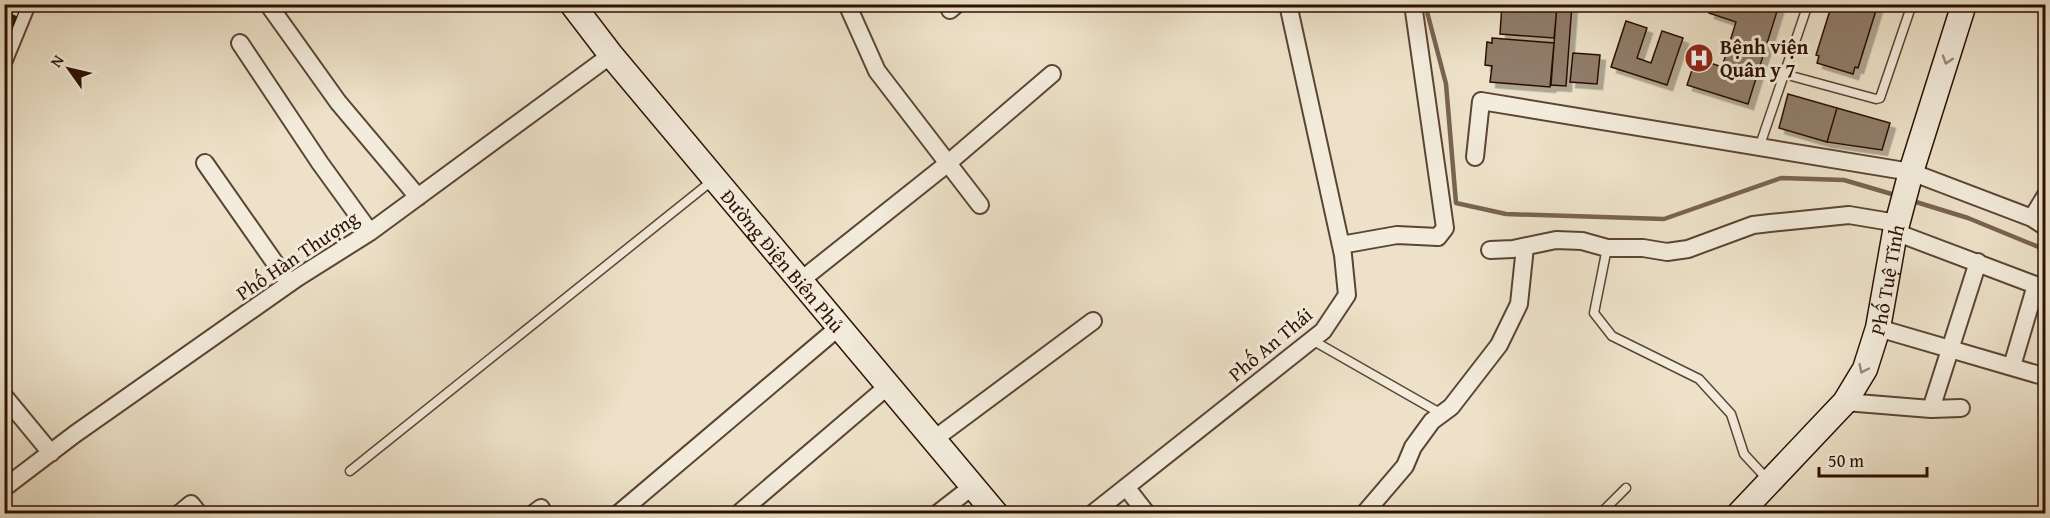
<svg xmlns="http://www.w3.org/2000/svg" width="2050" height="518" font-family="'Gentium Book Plus',serif">
<defs>
<filter id="shadow"><feDropShadow dx="5.5" dy="5.5" stdDeviation="0" flood-color="#0004"/></filter>
</defs>
<rect width="100%" height="100%" fill="#ede2c9"/>
<filter id="stains"><feTurbulence type="fractalNoise" baseFrequency=".00333" numOctaves="4"/><feColorMatrix values="0 0 0 0 .2 0 0 0 0 .09 0 0 0 0 .02 0 0 0 .5 -.17"/></filter>
<radialGradient id="worn" r=".72"><stop offset=".6" stop-color="#630" stop-opacity="0"/><stop offset="1" stop-color="#630" stop-opacity=".3"/></radialGradient>
<g fill="none" stroke-linecap="round" stroke-linejoin="round">
<!-- stream -->
<path stroke="#786352" stroke-width="4.5" d="M1425,4L1446,84L1456,203L1506,214L1664,219L1781,178L1844,180L1895,195
M1916,202L1968,218L2046,250"/>
</g>
<!-- building -->
<path fill="#907d6a" stroke="#2c1003" stroke-width="1.5" filter="url(#shadow)" d="M1502,4L1557,7L1554,38L1500,34Z
M1557,4H1572L1566,86L1551,85Z
M1712,4L1779,5L1748,104L1687,85L1696,58L1722,67L1736,22L1709,13Z
M1832,4H1878L1858,68L1855,67L1853,74L1817,63L1819,56L1816,55Z
M1626,21L1647,28L1637,58L1651,63L1662,31L1683,38L1667,85L1611,67Z
M1492,38L1554,43L1550,87L1490,82L1492,66L1485,65L1487,42L1492,43Z
M1573,53L1600,55L1597,84L1570,82Z
M1788,94L1837,108L1827,142L1779,128Z
M1837,108L1890,123L1882,150L1827,142Z"/>
<g fill="none" stroke-linecap="round" stroke-linejoin="round">
<!-- lane casing -->
<g stroke="#5c4434" stroke-width="11">
<path id="lane" d="M1784,74L1876,99L1880,98L1912,4
M1760,145L1808,4
M1607,248L1594,313L1612,336L1699,379L1731,414L1744,454L1768,480
M1312,340L1440,413
M350,471L713,180
M1600,514L1626,488"/>
</g>
<!-- street casing -->
<g stroke="#5c4434" stroke-width="20">
<path id="street" d="M268,4L338,102L418,197
M847,4L877,71L980,205
M950,10L957,4
M4,16L9,4
M240,43L320,163L370,232
M4,60L27,4
M1475,157L1481,101L1911,172L2032,218L2046,227
M205,163L289,283
M2032,218L2046,195
M1895,232L2046,289
M1341,245L1397,235L1438,237L1445,228L1413,4
M1490,250L1513,249L1556,240L1582,241L1607,248H1643L1667,252L1688,249L1753,225L1770,223L1849,215L1897,223
M800,281L947,164L1052,74
M1878,328L2046,377
M2012,366L2036,285
M4,396L51,453
M1845,402L1931,409L1978,262
M1931,409L1961,408
M933,440L1093,321
M1126,487L1147,514
M4,488L75,434L297,278L370,232L611,55
M179,514L191,504L199,514
M533,514L541,508
M618,514L839,327
M738,514L888,386
M937,514L973,486
M1092,514L1323,331L1347,295L1343,255L1288,4
M1364,514L1405,466L1413,447L1432,421L1451,407L1499,345L1519,304L1525,247"/>
</g>
<!-- secondary casing -->
<g stroke="#2c1003" stroke-width="27">
<g id="secondary">
<path id="s1" d="M572,4L611,55L996,514"/>
<path id="s2" d="M1739,514L1845,402L1865,369L1878,328L1895,232L1911,172L1964,4"/>
</g>
</g>
<!-- lane -->
<use href="#lane" stroke="#f3ecdc" stroke-width="8"/>
<!-- street -->
<use href="#street" stroke="#f3ecdc" stroke-width="16"/>
<!-- secondary -->
<use href="#secondary" stroke="#f3ecdc" stroke-width="24"/>
<!-- rail casing -->
<g stroke="#2c1003" stroke-width="7">
<path id="rail" d="M4,41L19,4"/>
</g>
<!-- rail -->
<use href="#rail" stroke="#f3ecdc" stroke-width="4.5" stroke-dasharray="14" stroke-linecap="butt"/>
</g>
<!-- one-way arrows -->
<defs><path id="oneway-chevron" d="M-2-3.5L2.5 0L-2 3.5" fill="none" stroke-width="1.6" stroke-linecap="round" stroke-linejoin="round" transform="scale(1.5)"/></defs>
<g stroke="#99897a">
<use href="#oneway-chevron" transform="translate(1947 60) rotate(108)"/>
<use href="#oneway-chevron" transform="translate(1863 369) rotate(115)"/>
</g>
<!-- icons -->
<defs>
<g id="hospital-disc" transform="scale(1.5)"><circle r="9.5" fill="#8f2418" stroke="#f3ecdc"/><path d="M-5-5h3v3.5h4V-5h3V5h-3V1.5h-4V5h-3Z" fill="#fff"/></g>
</defs>
<g fill-rule="evenodd">
<use href="#hospital-disc" x="1699" y="58"/>
</g>
<g text-anchor="middle" dominant-baseline="central" stroke-width="6" stroke-linejoin="round" paint-order="stroke">
<!-- poi labels -->
<g font-size="20" font-weight="bold" fill="#2c1003" stroke="#f3ecdc" text-anchor="start">
<text x="1720" y="46">Bệnh viện<tspan x="1720" dy="23">Quân y 7</tspan></text>
</g>
<!-- street labels -->
<g font-size="20" fill="#2c1003" stroke="#f3ecdc">
<text transform="translate(297 255) rotate(-34)">Phố Hàn Thượng</text>
<text stroke="none"><textPath href="#s1" startOffset="332">Đường Điện Biên Phủ</textPath></text>
<text stroke="none"><textPath href="#s2" startOffset="285">Phố Tuệ Tĩnh</textPath></text>
<text transform="translate(1270 344) rotate(-40)">Phố An Thái</text>
</g>
</g>
<!-- margin -->
<rect width="2050" height="518" fill="none" stroke="#ede2c9" stroke-width="24"/>
<rect x="6" y="6" width="2038" height="506" fill="none" stroke="#2c1003" stroke-width="3"/>
<rect x="12" y="12" width="2026" height="494" fill="none" stroke="#2c1003" stroke-width="1.5"/>
<!-- north arrow -->
<g transform="translate(69 69) rotate(304)" stroke="#f3ecdc" stroke-width="4.5" paint-order="stroke">
<path d="M0-4.5L10 22L0 15L-10 22Z" fill="#2c1003"/>
<text y="-9" font-size="16" font-weight="bold" text-anchor="middle" fill="#2c1003">N</text>
</g>
<!-- scale -->
<path d="M1819 467v9h108v-9" fill="none" stroke="#2c1003" stroke-width="3"/>
<text x="1828" y="467" font-size="18" fill="#2c1003" stroke="#f3ecdc" stroke-width="4.5" paint-order="stroke">50 m</text>
<rect width="100%" height="100%" filter="url(#stains)"/>
<rect width="100%" height="100%" fill="url(#worn)"/>
</svg>
